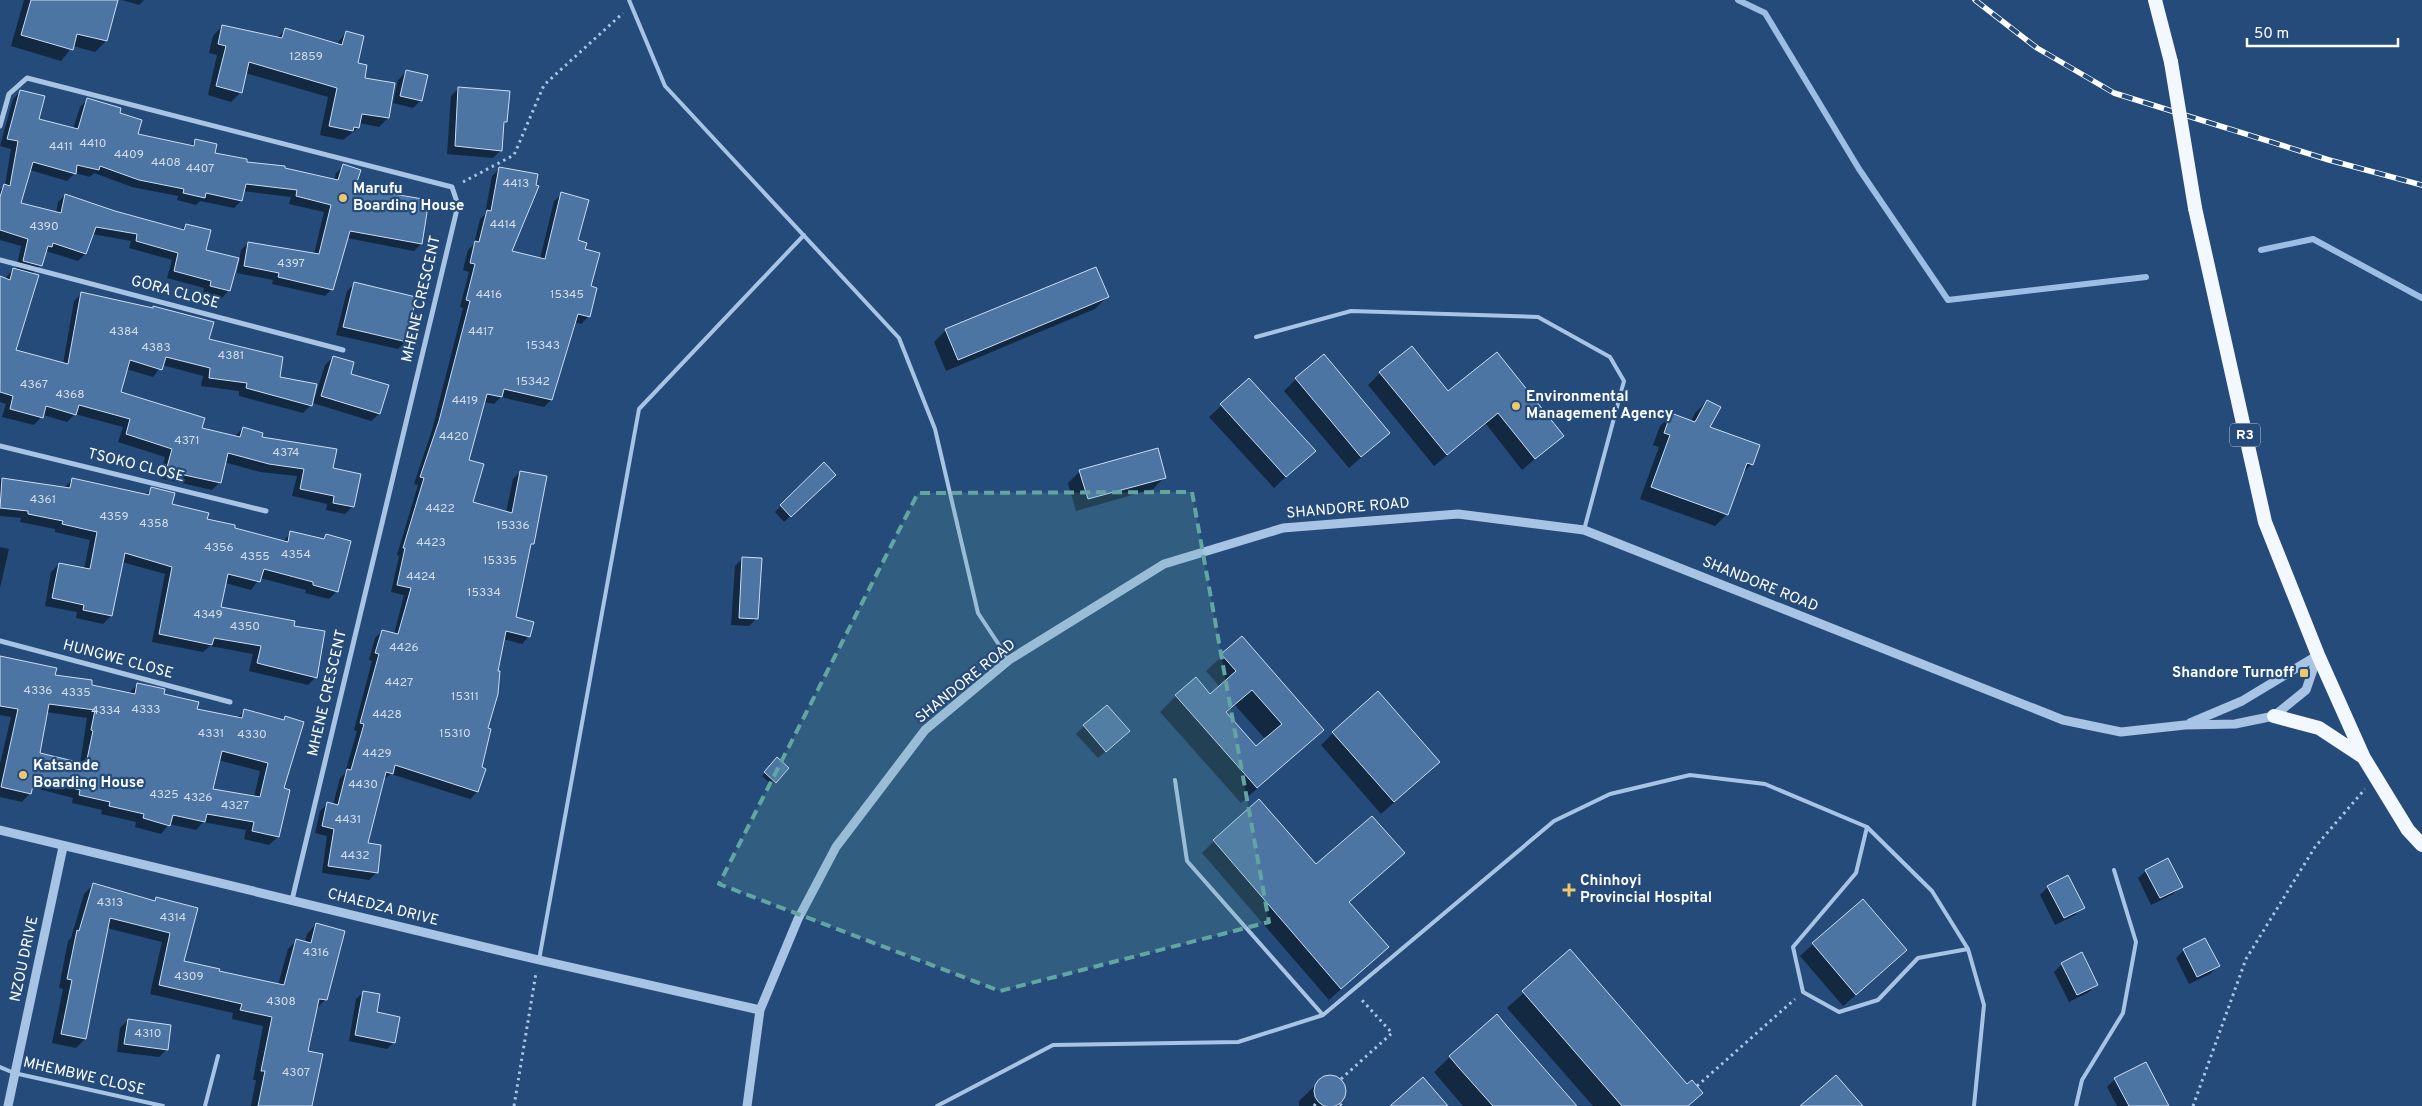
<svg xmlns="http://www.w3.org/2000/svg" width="2422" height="1106" font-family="Overpass,sans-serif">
<rect width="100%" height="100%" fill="#254b7a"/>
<!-- shadow -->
<path fill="#0007" fill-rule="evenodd" d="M24,0H116L106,41L95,52L73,46L61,61L11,46Z
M122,0H144L139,5Z
M222,26L277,38L285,30L336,45L346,32L363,79L388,118L379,127L359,123L358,128L343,140L320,135L328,97L245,73L241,92L231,102L208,95L217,55L209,53L213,36Z
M406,72L421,100L413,108L393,103L398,80Z
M459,88L506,122L503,125L501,150L493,158L447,154L451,96Z
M21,91L38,120L73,129L80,107L88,99L119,114L136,135L190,146L196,140L214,154L334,181L336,173L344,166L356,183L421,244L414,251L347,238L332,289L325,296L272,284L273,280L237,273L241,250L248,243L314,254L324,212L289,204L291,197L243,191L241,201L234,208L200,201L196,205L177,200L178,196L132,187L94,173L90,177L75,173L67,181L30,170L20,203L56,213L58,202L65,195L114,212L181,230L186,225L229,290L222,298L203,293L204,288L167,278L172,260L129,248L131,241L92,234L85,254L78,261L46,251L45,252L40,266L32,274L14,351L63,364L74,301L82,293L152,309L154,307L208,340L279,378L311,405L303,413L239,396V391L201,386L203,376L162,365L153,377L126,369L120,393L201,429L235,436L243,428L331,469L353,506L345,514L326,510L327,504L292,496L297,476L260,472L224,462L220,482L212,490L159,478L165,457L118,442L123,427L75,414L67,422L43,415L34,425L2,417L6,404L0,402V278L5,279L13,269L16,270L21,246L0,240V190L5,185L11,149L0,146L13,99Z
M499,169L511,252L540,259L554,201L562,194L577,241L584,250L589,287V316L581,324L575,322L551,400L544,407L501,397L494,404L484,402L468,460L472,503L506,513L513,479L520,472L533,544L529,547L515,618L529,636L522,644L503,639L477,792L470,799L391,774L383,780L367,844L377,872L369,880L322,873L327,836L315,833L320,811L327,804L333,805L340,778L345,773L357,731L354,730L372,661L369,660L375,638L382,631L394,634L404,595L391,592L399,556L397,555L418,485L414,484L432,430L463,308L460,307L469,272L463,270L468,250L474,244L480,219L485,214L492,176Z
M355,283L406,341L398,349L336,335L347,291Z
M1107,297L1095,309L946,371L934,342L946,330Z
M333,357L379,414L371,421L313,403L325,365Z
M1380,373L1448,393L1562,436L1522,470L1486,424L1434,466L1368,385Z
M1296,379L1389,433L1349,468L1284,391Z
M1249,380L1302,462L1274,488L1209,417Z
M1707,401L1708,428L1752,464L1741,475L1727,514L1715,526L1640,499L1659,447L1653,445L1660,426L1671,415L1691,421L1695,413Z
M824,464L828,481L784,522L775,512Z
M1080,471L1165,477L1153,489L1076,511L1068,483Z
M0,479L64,488L72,480L145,495L151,489L171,505L205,520L233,529L283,541L291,533L321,540L326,535L337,591L329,599L305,593L306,590L260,578L251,590L225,583L220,608L292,627L316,677L308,685L249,671L253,654L210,646L203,652L152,642L165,574L122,562L111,616L103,624L76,618L77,612L45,606L51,572L59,564L84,569L90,540L55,532V529L20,522L21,518L0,516Z
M0,547L9,549L0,588Z
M743,558L757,618L749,626L731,625L735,566Z
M1242,638L1322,730L1241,803L1160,712L1176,696H1210L1220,687L1206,671ZM1235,705L1266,740L1256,748L1226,713Z
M0,658L90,686L129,693L137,685L196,710L237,718L245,711L282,721L285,718L278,837L269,845L244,839L246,830L203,822L196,830L169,824L161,834L135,827L136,822L101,814L102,810L72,803L73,798L31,787L30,793L22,802L0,797V764L11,717L0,715ZM46,712L87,718L80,764L39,754ZM218,760L260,771L254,797L211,790Z
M1084,726L1120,739L1098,758L1076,734Z
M1333,733L1426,774L1381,814L1321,745Z
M777,759L788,768L772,785L762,776Z
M1214,841L1316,866L1387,947L1329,1000L1202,853Z
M2146,871L2181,886L2173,894L2151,905L2138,878Z
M93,885L152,902L156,898L183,962L218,972L278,985L288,949L297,940L305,942L307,934L316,924L326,999L316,1009L307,1052L311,1106H251L256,1080H253L263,1026L232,1019L233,1013L150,994L162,942L107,928L85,1039L76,1048L52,1043L63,989L59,988L68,941L71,938L84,894Z
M2048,887L2083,907L2075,915L2055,925L2040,895Z
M1862,900L1894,962L1843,1006L1800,956Z
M2184,950L2218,966L2210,974L2189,984L2176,958Z
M1570,951L1687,1085L1701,1093L1688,1106H1593L1507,1008Z
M2062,964L2097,984L2089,992L2069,1002L2054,972Z
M363,993L394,1042L387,1049L349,1041L356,999Z
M128,1020L167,1049L159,1057L117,1052L120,1028Z
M1450,1057L1576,1106H1463L1434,1072Z
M1324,1077H1335L1340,1080L1345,1092L1341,1104L1344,1106H1299V1101Z
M2115,1079L2163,1106H2117L2107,1087Z"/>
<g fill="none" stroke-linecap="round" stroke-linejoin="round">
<!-- stream -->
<path stroke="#9cbee5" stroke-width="6" d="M1738,0L1765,13L1859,169L1948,300L2146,277
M2261,250L2313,239L2422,298"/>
</g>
<!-- building -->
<path fill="#4d75a3" stroke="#caddf3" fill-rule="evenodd" d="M31,0H118L107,41L77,34L73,50L21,35Z
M222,25L282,38L285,28L342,45L346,31L364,36L358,63L367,65L365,78L395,83L389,118L362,114L359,128L354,127L353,131L329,126L337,88L249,62L242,93L216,86L226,46L218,44Z
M406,70L428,75L422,101L400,96Z
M458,87L510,91L507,122H504L502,151L455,146Z
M20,90L45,96L39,119L78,129L87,98L121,108L120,113L142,120L138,134L194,146L195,139L217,144L215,153L247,159V162L285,166V168L338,180L343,164L361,170L357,182L387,191V193L429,200L422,244L350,231L333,290L278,277L279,273L244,266L248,242L319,254L331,205L296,196L297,190L246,184L242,201L206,193L205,198L183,193L184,189L139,180L100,166L99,170L77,165L76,174L33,162L21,203L61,213L65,194L115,211L184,230L186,224L211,230L206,250L239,258L230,291L210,286L211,281L174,271L178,253L136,241L137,234L96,227L86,254L53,243L52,247L48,246L42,266L23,261L28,239L0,230V197L4,184L10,186L18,141L7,139Z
M499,167L538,174L536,185L539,186L512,251L545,259L561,192L589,200L578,240L587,243L585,249L600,253L591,286L597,288L590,317L578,314L552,400L504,389L502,397L487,394L469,460L484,464L473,502L512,513L520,471L547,476L534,544H531L516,617L534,622L530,637L506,631L498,671H500L498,694L488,728L491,729L482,767L486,769L478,792L395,765L393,774L386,772L368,843L381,845L378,873L328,866L334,829L322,826L327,802L338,805L347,769L351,770L364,724L360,723L379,654L375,653L382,630L398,634L411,588L397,585L405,548H403L424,478L420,477L439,421L470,301L466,300L475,264L470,263L475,241L479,242L487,210L491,211Z
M1096,267L1109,297L958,360L945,329Z
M13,268L39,275L16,350L68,364L81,292L153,308V306L214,322L209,339L283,357L280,377L317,384L312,406L246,388L247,383L209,378L210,368L166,357L162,370L130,360L121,392L205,418L202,428L240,437L243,427L263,433L262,437L337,449L333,468L361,474L354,507L333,503L334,496L300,489L304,469L269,464L228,453L221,483L166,471L172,449L126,434L130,419L79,405L76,415L46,406L43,418L10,409L13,396L0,392V276L10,280Z
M354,282L416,297L407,342L343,327Z
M1412,346L1448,391L1497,352L1564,436L1535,459L1498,413L1447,455L1379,372Z
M1324,354L1390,433L1361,457L1295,378Z
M333,356L354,362L351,374L389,385L380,414L321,396Z
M1249,378L1316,451L1286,477L1220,404Z
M1707,400L1721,407L1710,427L1760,445L1753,465L1747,463L1728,515L1651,487L1670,435L1664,433L1671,413L1695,422Z
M1158,448L1166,478L1088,499L1079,470Z
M824,462L836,475L791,517L780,505Z
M2,478L70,488L72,478L149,495L151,487L175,493L172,504L209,513L207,519L235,525V528L288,542L290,531L324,539L326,534L351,541L338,592L313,585V582L264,569L260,582L228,574L221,607L295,621L294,626L325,631L317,678L257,663L261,646L214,638L212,645L159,634L172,567L125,553L112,616L83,610L84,605L52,598L59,563L90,569L97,532L62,524L63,521L28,514V511L0,508Z
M742,557L762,558L758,619L739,618Z
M1242,636L1324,730L1257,788L1175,695L1196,677L1210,694L1236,671L1221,654ZM1252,690L1282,724L1256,746L1226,712Z
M0,656L57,668L55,675L92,680V685L135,694L137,683L165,689L164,694L199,702L197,709L242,718L244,709L284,720L285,716L304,722L284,788L290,790L279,837L252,831L254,822L207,814L205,822L173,815L170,826L143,818L144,814L109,806L110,802L79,795L80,790L35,778L31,794L1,787L18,709L0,706ZM49,704L95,710L91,730L93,731L86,764L40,753ZM222,751L268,763L260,797L213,789Z
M1378,691L1440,762L1394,802L1332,732Z
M1107,705L1130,731L1106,752L1083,725Z
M777,757L789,768L776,783L764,772Z
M1259,799L1316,864L1372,816L1405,853L1349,902L1389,947L1341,989L1213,840Z
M2168,858L2183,887L2160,898L2145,870Z
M2068,875L2085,908L2064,918L2047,886Z
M93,883L155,901L156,897L198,908L184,961L220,969L219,971L284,985L296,939L311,943L316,923L345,931L327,1000L319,999L308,1051L323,1054L312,1106H258L265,1071H261L272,1017L240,1010L242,1004L159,985L170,933L110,918L86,1039L61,1034L72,980L67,979L77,930L79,931Z
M1863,899L1907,950L1856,995L1812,943Z
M2205,938L2220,966L2197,977L2183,949Z
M1570,949L1687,1084L1692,1080L1703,1093L1688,1106H1622L1522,991Z
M2082,952L2098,985L2077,995L2061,963Z
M363,991L380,994L377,1012L400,1017L395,1043L355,1035Z
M1497,1014L1506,1025L1577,1106H1493L1459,1068L1449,1056Z
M128,1019L171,1025L168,1050L124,1044Z
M2146,1062L2169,1106H2129L2114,1078Z
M1314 1091a16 16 0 1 1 32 0a16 16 0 1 1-32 0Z
M1836,1075L1863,1106H1800Z
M1423,1077L1448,1106H1390Z"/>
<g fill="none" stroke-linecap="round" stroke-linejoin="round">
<!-- path -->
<path stroke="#a7c4e4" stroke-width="3" stroke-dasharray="2.5 4" stroke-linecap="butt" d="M463,182L514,155L544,85L623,13
M1341,1079L1392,1033L1360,998
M1697,1086L1795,999
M1340,1104L1342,1106
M514,1106L536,973
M1314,1106L1317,1102
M2193,1106L2246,959L2315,847L2365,789"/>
<!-- service -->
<path stroke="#a7c4e4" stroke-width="4" d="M629,0L665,86L899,338L935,429L978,613L1009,660
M1256,337L1351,311L1538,317L1610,357L1624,381L1584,530
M1175,780L1187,861L1323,1015
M1867,827L1856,873L1793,947L1803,992L1839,1012L1878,1000L1918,958L1968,949
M539,960L639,409L804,235
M0,1067L14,1073L163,1106
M205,1106L218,1056
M937,1106L1053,1045L1238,1042L1323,1015L1554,821L1610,794L1690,775L1765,784L1867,827L1932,891L1968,949L1984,1005L1974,1106
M2076,1106L2082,1080L2123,1013L2136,942L2114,870"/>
<!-- minor -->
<path stroke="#a7c4e4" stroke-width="5" d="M0,126L9,94L27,78L452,187L458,205L292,900
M0,260L343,350
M0,446L266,511
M0,641L230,702"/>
<!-- tertiary -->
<path stroke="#a7c4e4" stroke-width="9" d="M2190,723L2242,701L2318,655
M0,830L539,960L760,1010
M8,1106L63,847
M747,1106L760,1010L798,919L836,847L925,730L1009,660L1164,564L1283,528L1458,514L1584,530L2063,720L2121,732L2185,725L2235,724L2274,716L2306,690L2318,655"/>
<!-- trunk -->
<path stroke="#f3f8fe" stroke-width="14" d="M2155,0L2171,62
M2195,208L2265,522L2318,655L2364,758L2408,830L2422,845
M2274,716L2319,728L2363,757"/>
<!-- rail casing -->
<g stroke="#fff" stroke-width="5.5">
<path id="rail" d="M1975,0L2037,48L2114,93L2329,160L2422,185"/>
</g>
<!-- rail -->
<use href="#rail" stroke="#254b7a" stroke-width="4" stroke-dasharray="11" stroke-linecap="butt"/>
<!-- trunk-bridge -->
<path stroke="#f3f8fe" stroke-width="14" d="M2171,62L2195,208"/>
</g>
<!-- marked area -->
<path fill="#63a6a1" fill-opacity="0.2" stroke="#63a6a1" stroke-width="4" stroke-dasharray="10 6" stroke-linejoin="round" d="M1192,492L1269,922L1000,991L719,884L918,493Z"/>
<!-- markers -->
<g fill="#eec76c" stroke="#254b7a" stroke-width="2">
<circle cx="343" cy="198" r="5"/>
<circle cx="1516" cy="406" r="5"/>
<rect x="2299" y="668" width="10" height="10" rx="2.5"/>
<circle cx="23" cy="775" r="5"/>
<path d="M1566.5 882.5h5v5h5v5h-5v5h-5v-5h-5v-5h5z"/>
</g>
<g text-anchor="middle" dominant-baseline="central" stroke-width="4.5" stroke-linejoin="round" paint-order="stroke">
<!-- number labels -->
<g font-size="12" fill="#d2dce8">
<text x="306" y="57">12859</text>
<text x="93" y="144">4410</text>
<text x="61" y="147">4411</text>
<text x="129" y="155">4409</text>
<text x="166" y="163">4408</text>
<text x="200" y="169">4407</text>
<text x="516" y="184">4413</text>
<text x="503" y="225">4414</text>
<text x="44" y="227">4390</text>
<text x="291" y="264">4397</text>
<text x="489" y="295">4416</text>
<text x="567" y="295">15345</text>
<text x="124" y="332">4384</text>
<text x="481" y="332">4417</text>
<text x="543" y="346">15343</text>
<text x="156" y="348">4383</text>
<text x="231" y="356">4381</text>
<text x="533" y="382">15342</text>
<text x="34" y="385">4367</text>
<text x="70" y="395">4368</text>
<text x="465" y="401">4419</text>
<text x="454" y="437">4420</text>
<text x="187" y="441">4371</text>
<text x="286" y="453">4374</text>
<text x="43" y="500">4361</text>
<text x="440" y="509">4422</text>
<text x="114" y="517">4359</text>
<text x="154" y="524">4358</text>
<text x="513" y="526">15336</text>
<text x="431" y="543">4423</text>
<text x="219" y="548">4356</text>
<text x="296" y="555">4354</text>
<text x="255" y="557">4355</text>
<text x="500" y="561">15335</text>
<text x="421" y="577">4424</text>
<text x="484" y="593">15334</text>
<text x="208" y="615">4349</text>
<text x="245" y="627">4350</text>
<text x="404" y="648">4426</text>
<text x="399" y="683">4427</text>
<text x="38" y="691">4336</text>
<text x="76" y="693">4335</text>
<text x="465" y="697">15311</text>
<text x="146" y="710">4333</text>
<text x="106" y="711">4334</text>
<text x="387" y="715">4428</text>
<text x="211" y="734">4331</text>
<text x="455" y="734">15310</text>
<text x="252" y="735">4330</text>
<text x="377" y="754">4429</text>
<text x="363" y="785">4430</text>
<text x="164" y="795">4325</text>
<text x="198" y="798">4326</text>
<text x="235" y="806">4327</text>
<text x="348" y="820">4431</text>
<text x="355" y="856">4432</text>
<text x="110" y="903">4313</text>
<text x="173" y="918">4314</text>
<text x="316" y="953">4316</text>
<text x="189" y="977">4309</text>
<text x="281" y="1002">4308</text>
<text x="148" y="1034">4310</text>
<text x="296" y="1073">4307</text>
</g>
<!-- shield labels -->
<rect fill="#254b7a" stroke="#bec9d7" stroke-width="1" x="2230" y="423.5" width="30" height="23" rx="4"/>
<g font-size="14" font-weight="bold" fill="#fff">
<text x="2245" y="435">R3</text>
</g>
<!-- poi labels -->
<g font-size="15" font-weight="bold" fill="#fff" stroke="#254b7a" text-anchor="start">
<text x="353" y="189">Marufu<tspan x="353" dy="17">Boarding House</tspan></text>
<text x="1526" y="397">Environmental<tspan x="1526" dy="17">Management Agency</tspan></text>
<text x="2294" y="673" text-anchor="end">Shandore Turnoff</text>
<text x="33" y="766">Katsande<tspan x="33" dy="17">Boarding House</tspan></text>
<text x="1580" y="881">Chinhoyi<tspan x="1580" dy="17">Provincial Hospital</tspan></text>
</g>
<!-- street labels -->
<g font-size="15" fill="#fff" stroke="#254b7a">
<text transform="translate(175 293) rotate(15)">GORA CLOSE</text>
<text transform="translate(422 299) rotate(-77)">MHENE CRESCENT</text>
<text transform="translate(136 466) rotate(14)">TSOKO CLOSE</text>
<text transform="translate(1348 509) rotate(-5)">SHANDORE ROAD</text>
<text transform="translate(1760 585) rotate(22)">SHANDORE ROAD</text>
<text transform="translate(118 660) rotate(15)">HUNGWE CLOSE</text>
<text transform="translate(966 682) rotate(-39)">SHANDORE ROAD</text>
<text transform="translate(328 693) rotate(-77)">MHENE CRESCENT</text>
<text transform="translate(383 908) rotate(14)">CHAEDZA DRIVE</text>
<text transform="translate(25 959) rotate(-78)">NZOU DRIVE</text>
<text transform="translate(84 1077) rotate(13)">MHEMBWE CLOSE</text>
</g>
</g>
<!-- scale -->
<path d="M2247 38v8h151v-8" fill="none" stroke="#ffffff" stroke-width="2.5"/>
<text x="2254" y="38" font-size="15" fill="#ffffff" stroke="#254b7a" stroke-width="4" paint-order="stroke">50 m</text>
</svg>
